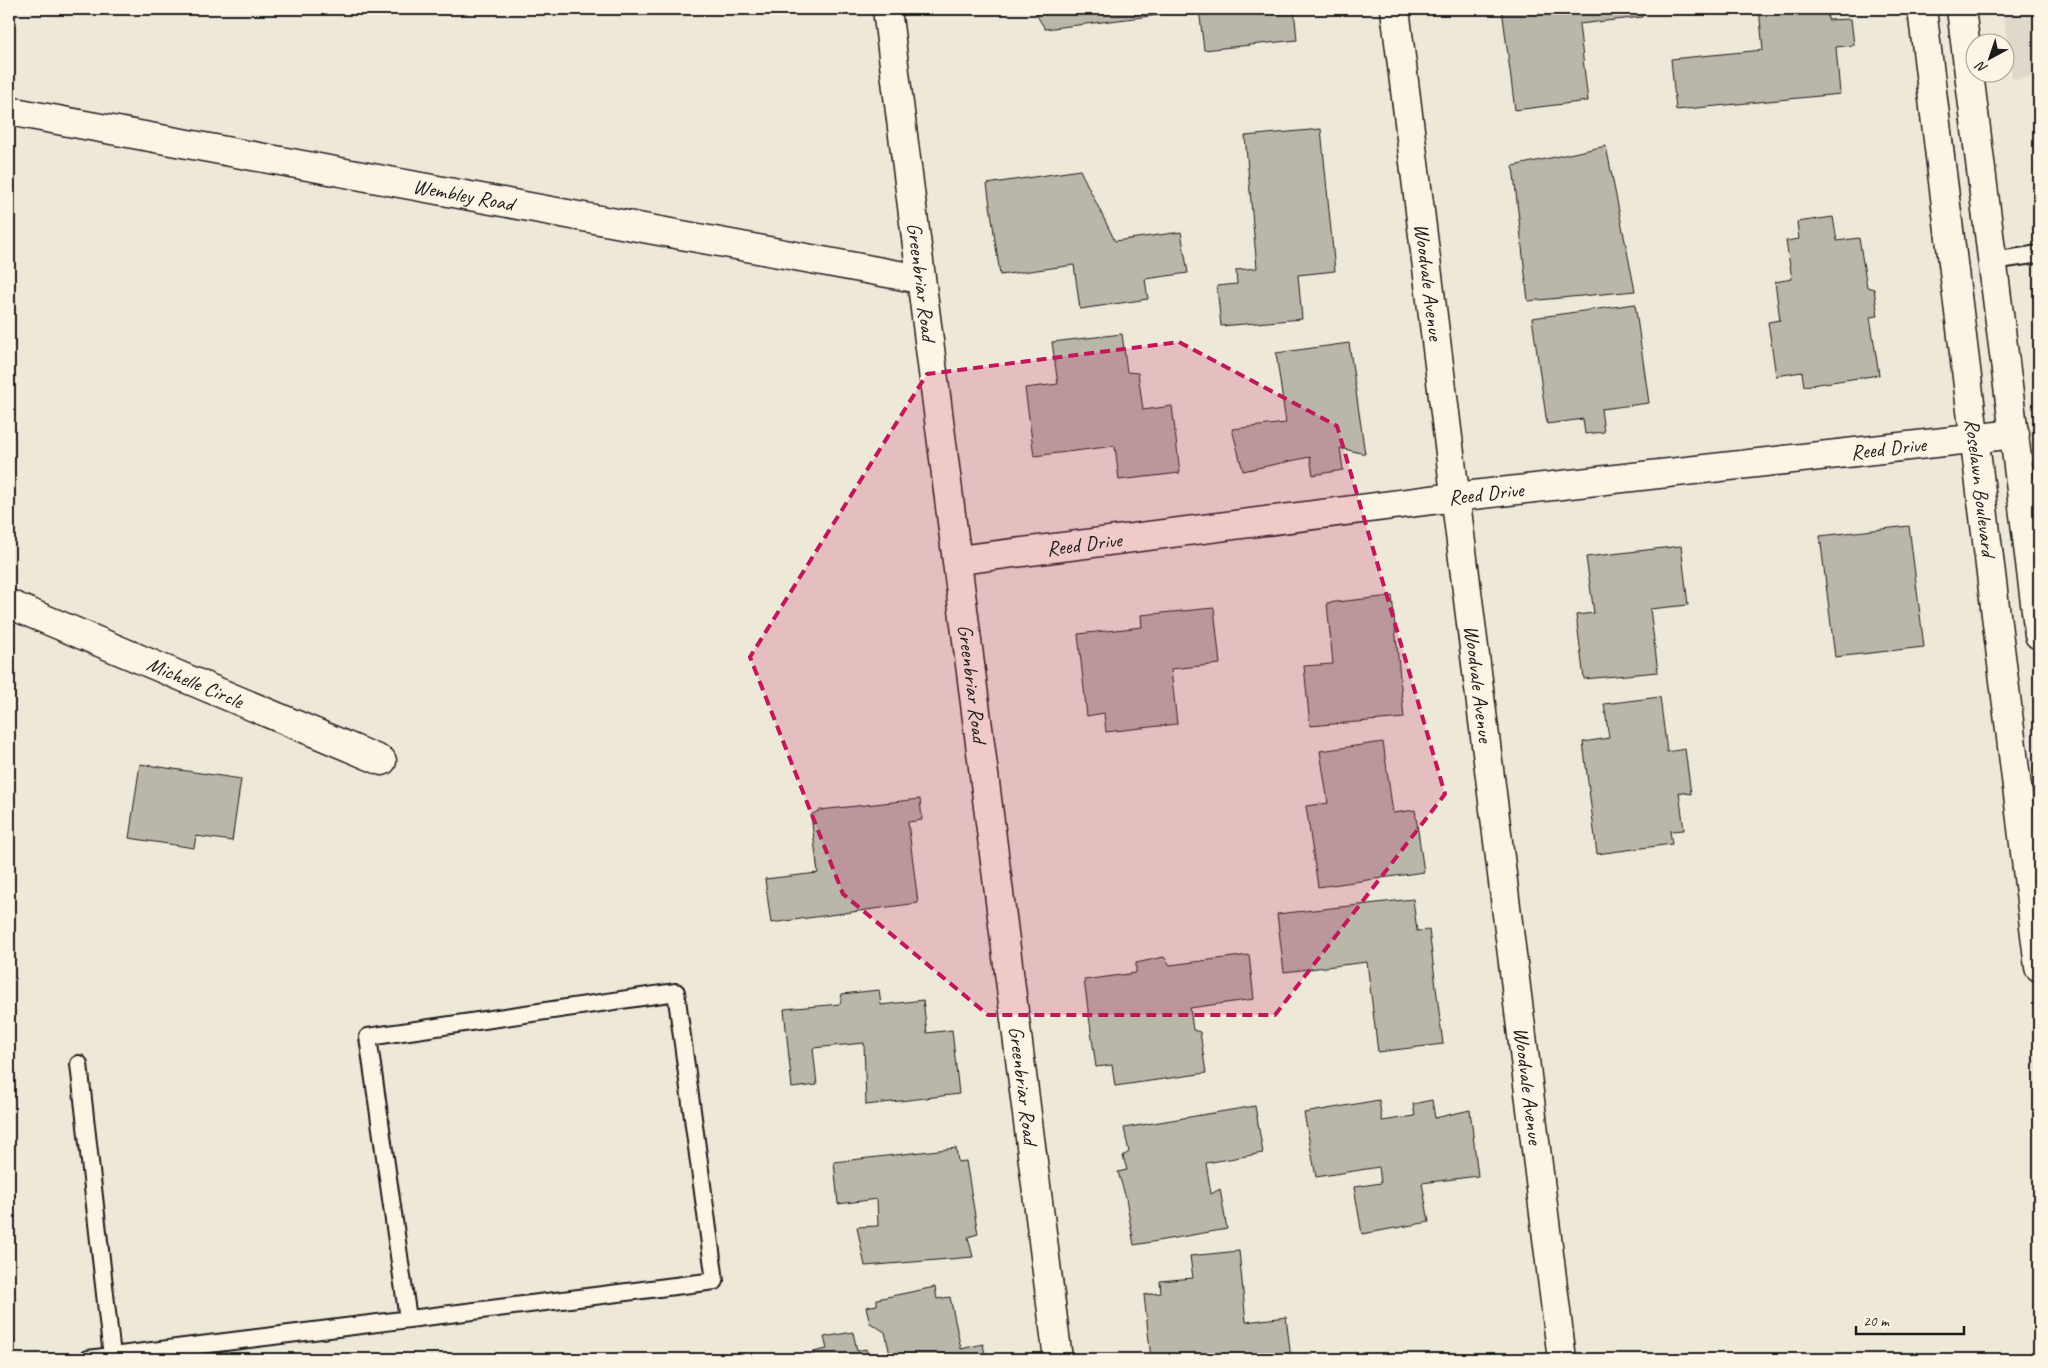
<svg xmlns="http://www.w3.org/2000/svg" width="2048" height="1368" font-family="Caveat,sans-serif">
<rect width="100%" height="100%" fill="#eee8d9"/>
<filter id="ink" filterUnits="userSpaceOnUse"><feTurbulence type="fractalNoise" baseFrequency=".02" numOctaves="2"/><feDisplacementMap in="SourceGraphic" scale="10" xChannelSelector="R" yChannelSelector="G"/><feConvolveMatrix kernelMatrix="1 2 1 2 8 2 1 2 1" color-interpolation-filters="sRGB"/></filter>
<g filter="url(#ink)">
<!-- built -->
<path fill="#ded9cb" d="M2003,9H2039V76L2012,79Z"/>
<!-- building -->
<path fill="#bab6aa" stroke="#1c1c1c" d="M1033,9H1158L1159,15L1045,29Z
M1199,9H1294L1297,40L1204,50Z
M1502,9H1647L1642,17L1579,24L1588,101L1515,110Z
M1759,9H1827L1828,20L1851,19L1854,45L1836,47L1840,94L1676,110L1671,59L1763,50Z
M1321,129L1335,271L1298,275L1302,319L1221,326L1217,286L1237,284L1236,270L1257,268L1245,136Z
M1606,146L1635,291L1528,301L1513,166Z
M1080,170L1115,241L1181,232L1188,273L1145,279L1148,299L1080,309L1074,265L1000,275L987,184Z
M1833,217L1837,241L1859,238L1867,287L1874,289L1878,316L1870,317L1879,375L1804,386L1802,372L1776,376L1768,322L1780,320L1775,282L1792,279L1786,241L1799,239L1797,222Z
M1635,304L1649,403L1601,409L1604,432L1585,434L1583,419L1547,424L1532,318Z
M1122,334L1127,372L1138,373L1143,410L1172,406L1180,473L1119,480L1115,446L1034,456L1025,388L1058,384L1052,342Z
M1349,343L1365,454L1340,448L1343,470L1313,475L1310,457L1243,471L1232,429L1286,423L1276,353Z
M1909,526L1924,647L1835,657L1820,536Z
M1681,546L1688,605L1650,609L1658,672L1584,679L1576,615L1594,613L1586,557Z
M1392,596L1404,718L1310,726L1304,666L1333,664L1327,603Z
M1214,608L1220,664L1171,669L1177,724L1106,732L1104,713L1087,716L1078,634L1142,627L1141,615Z
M1660,697L1667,752L1685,749L1691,794L1679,792L1684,830L1670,831L1672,844L1597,854L1583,742L1609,738L1604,704Z
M1383,742L1393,813L1415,810L1424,872L1318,887L1306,806L1328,803L1320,751Z
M140,764L241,779L232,841L196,836L194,848L129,838Z
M920,799L922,820L908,822L918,903L771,923L765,879L818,873L811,815L820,810Z
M1413,899L1417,931L1429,930L1443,1044L1378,1052L1367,962L1284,972L1277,914Z
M1249,955L1254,999L1190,1008L1193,1030L1200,1032L1206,1073L1115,1086L1112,1065L1096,1067L1084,980L1136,973V963L1164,957L1170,965Z
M879,990L881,1005L923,1000L927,1033L952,1030L959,1094L866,1105L864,1043L813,1048L817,1085L792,1088L784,1009L840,1004L842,994Z
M1379,1100L1382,1121L1415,1116L1413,1104L1432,1100L1435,1118L1470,1110L1478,1176L1422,1183L1429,1222L1362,1234L1354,1187L1381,1183L1379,1167L1316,1177L1304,1113Z
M1255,1106L1263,1153L1206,1163L1211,1194L1220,1189L1227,1229L1134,1245L1126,1198L1118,1172L1127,1170L1123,1156L1129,1152L1124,1128Z
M956,1148L958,1162L966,1161L978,1234L968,1237L973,1257L865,1266L857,1227L878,1226L877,1199L838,1204L834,1162Z
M1239,1251L1246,1322L1286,1317L1291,1359H1151L1144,1295L1161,1293L1160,1281L1193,1278L1190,1256Z
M935,1287L937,1299L950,1297L961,1349L983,1344L986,1359H891L885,1332L870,1323L866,1307L877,1305V1299Z
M853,1332L857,1351L866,1349L869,1359H815L813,1352L827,1349L824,1337Z"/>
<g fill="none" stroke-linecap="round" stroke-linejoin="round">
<!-- lane casing -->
<g stroke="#1c1c1c" stroke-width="20">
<path id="lane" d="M1993,261L2039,254
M79,1064L112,1356
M88,1359L715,1281L676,992L368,1037L408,1319"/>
</g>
<!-- street casing -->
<g stroke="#1c1c1c" stroke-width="31">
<g id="street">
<path id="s1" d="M887,9L1058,1359"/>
<path id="s2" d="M1922,9L2039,967"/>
<path d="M1961,9L2039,635"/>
<path id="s3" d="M9,111L920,279"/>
<path id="s4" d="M959,560L1455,497L2015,434"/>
<path id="s5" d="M9,604L382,761"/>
</g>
</g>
<!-- secondary casing -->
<g stroke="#1c1c1c" stroke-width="31">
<g id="secondary">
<path id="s6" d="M1395,9L1562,1359"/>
</g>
</g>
<!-- lane -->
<use href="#lane" stroke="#fcf5e5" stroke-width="16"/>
<!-- street -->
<use href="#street" stroke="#fcf5e5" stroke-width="28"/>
<!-- secondary -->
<use href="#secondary" stroke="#fcf5e5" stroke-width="28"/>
</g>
</g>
<!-- marked area -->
<path fill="#c2185b" fill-opacity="0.2" stroke="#c2185b" stroke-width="4" stroke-dasharray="10 6" stroke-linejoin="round" d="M1179,342L1337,426L1445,794L1275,1015H988L843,894L750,657L927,374Z"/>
<g text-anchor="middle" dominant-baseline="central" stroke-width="5" stroke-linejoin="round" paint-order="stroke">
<!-- street labels -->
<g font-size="21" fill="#1c1c1c" stroke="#fcf5e5">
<text stroke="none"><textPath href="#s3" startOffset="462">Wembley Road</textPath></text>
<text stroke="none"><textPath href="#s1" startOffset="275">Greenbriar Road</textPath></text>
<text stroke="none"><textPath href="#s6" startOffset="275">Woodvale Avenue</textPath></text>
<text stroke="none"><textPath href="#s4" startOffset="936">Reed Drive</textPath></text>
<text stroke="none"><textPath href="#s2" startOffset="482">Roselawn Boulevard</textPath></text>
<text stroke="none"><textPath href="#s4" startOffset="531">Reed Drive</textPath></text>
<text stroke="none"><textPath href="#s4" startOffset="126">Reed Drive</textPath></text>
<text stroke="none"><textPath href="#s5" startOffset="202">Michelle Circle</textPath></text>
<text stroke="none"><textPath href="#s1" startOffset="680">Greenbriar Road</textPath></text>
<text stroke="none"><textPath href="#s6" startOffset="680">Woodvale Avenue</textPath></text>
<text stroke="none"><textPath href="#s1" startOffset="1085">Greenbriar Road</textPath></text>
<text stroke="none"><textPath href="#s6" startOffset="1085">Woodvale Avenue</textPath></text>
</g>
</g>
<!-- margin -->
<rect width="2048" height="1368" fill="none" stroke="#fcf5e5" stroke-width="30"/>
<rect x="15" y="15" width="2018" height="1338" fill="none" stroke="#1c1c1c" stroke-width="2" filter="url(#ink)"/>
<!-- north arrow -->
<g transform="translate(1990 58) rotate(220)"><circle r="24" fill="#fcf5e5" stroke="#a29e95"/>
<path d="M0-4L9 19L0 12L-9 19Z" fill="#1c1c1c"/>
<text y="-8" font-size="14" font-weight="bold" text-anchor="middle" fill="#1c1c1c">N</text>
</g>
<!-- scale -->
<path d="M1856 1326v8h108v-8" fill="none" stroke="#1c1c1c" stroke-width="2.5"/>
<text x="1863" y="1326" font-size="15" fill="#1c1c1c" stroke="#fcf5e5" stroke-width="4" paint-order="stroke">20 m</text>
</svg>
